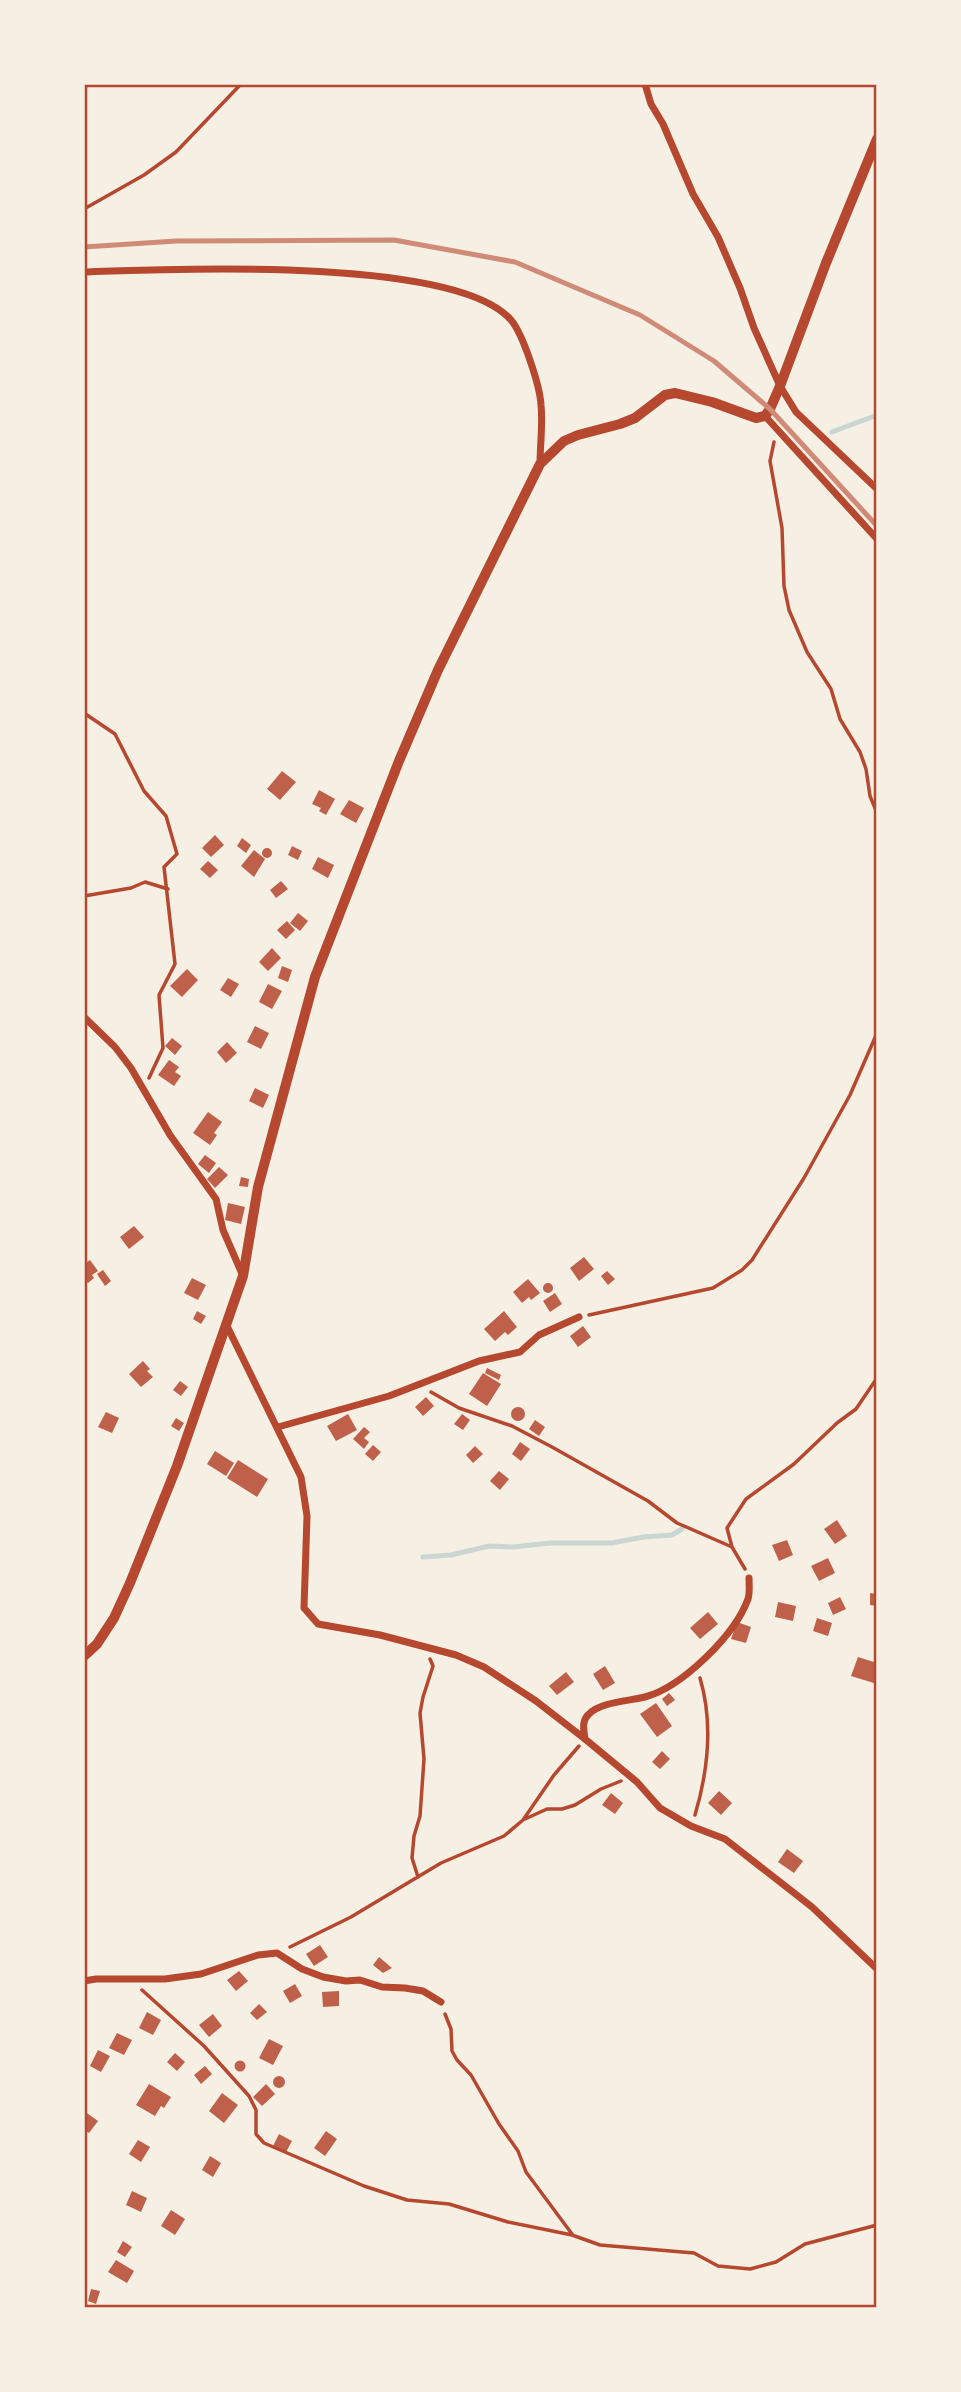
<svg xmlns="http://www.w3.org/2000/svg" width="961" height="2392" font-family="'Fira Sans Condensed',sans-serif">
<rect width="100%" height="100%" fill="#f6efe4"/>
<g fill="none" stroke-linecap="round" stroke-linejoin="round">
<!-- stream -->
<path stroke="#c9d6d2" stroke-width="5" d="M832,432L877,415
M423,1557L451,1555L489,1546L513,1547L550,1543H612L643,1537L672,1535L682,1529"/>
</g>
<!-- building -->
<path fill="#bf614a" d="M282,771L296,782L280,800L267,789Z
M319,790L335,799L326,815L319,811L321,808L312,804Z
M349,800L364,808L356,823L340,814Z
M215,835L224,845L211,857L202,848Z
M242,838L251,845L246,853L237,846Z
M292,846L302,851L298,860L288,855Z
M262 853a5 5 0 1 1 10 0a5 5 0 1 1-10 0Z
M254,850L265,859L254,877L241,866Z
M318,857L334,865L328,878L312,869Z
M208,861L218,870L210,878L200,869Z
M281,881L288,889L276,898L270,890Z
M298,913L308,921L300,931L290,923Z
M287,921L295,930L286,939L277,930Z
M272,948L281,958L268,971L259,962Z
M282,966L292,970L288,982L278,978Z
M187,969L198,980L182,997L170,986Z
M228,978L239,984L231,997L220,990Z
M268,984L282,991L272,1009L259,1002Z
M255,1026L269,1033L261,1049L247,1042Z
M172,1038L182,1046L175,1055L165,1046Z
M227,1042L237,1053L226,1063L217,1052Z
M169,1060L179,1067L175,1072L181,1076L174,1086L158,1075Z
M255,1088L269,1095L263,1108L249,1101Z
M208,1112L222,1122L214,1133L217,1135L210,1145L193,1133Z
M205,1155L216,1163L209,1173L198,1164Z
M219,1167L228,1175L215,1188L207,1179Z
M241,1177L249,1179L248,1187L239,1186Z
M228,1203L245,1207L241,1224L225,1220Z
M134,1226L144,1237L129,1249L120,1237Z
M584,1257L594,1269L579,1281L570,1268Z
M90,1260L98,1271L92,1275L94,1278L88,1283L84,1279V1264Z
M103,1270L111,1281L105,1286L97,1274Z
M607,1271L615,1279L608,1285L601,1276Z
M192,1278L206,1285L198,1300L184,1293Z
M528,1279L540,1293L531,1300L529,1297L522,1303L513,1292Z
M543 1288a5 5 0 1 1 10 0a5 5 0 1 1-10 0Z
M555,1293L562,1304L550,1312L543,1301Z
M197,1311L206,1316L201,1324L193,1319Z
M504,1311L517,1327L508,1335L505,1332L495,1341L484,1329Z
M583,1326L591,1337L578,1347L570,1336Z
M143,1361L150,1369L147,1371L153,1377L141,1387L129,1374Z
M487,1368L501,1375L499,1380L485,1373Z
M483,1373L501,1384L487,1406L469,1394Z
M180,1381L188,1387L181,1396L173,1390Z
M426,1397L434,1406L423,1416L415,1407Z
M511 1414a7 7 0 1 1 14 0a7 7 0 1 1-14 0Z
M106,1412L119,1418L112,1433L98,1427Z
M348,1414L357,1430L336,1441L327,1426Z
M462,1414L470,1420L463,1430L454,1424Z
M176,1418L184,1423L179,1431L171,1426Z
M535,1420L545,1427L539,1436L529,1429Z
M364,1427L370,1432L364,1438L369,1442L364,1449L353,1439Z
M520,1442L530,1449L521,1461L512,1454Z
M373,1445L381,1452L373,1461L365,1454Z
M475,1446L483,1454L473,1463L466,1455Z
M215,1451L234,1463L226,1476L207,1464Z
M238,1460L268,1479L257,1497L227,1478Z
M499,1471L509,1479L500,1490L490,1481Z
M837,1520L847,1536L835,1544L824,1529Z
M787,1540L793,1555L779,1561L772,1545Z
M828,1558L835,1573L819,1581L811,1566Z
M870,1593L877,1594V1606L870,1605Z
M840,1597L846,1609L833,1615L828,1603Z
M778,1602L796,1606L793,1621L775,1617Z
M708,1612L718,1624L700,1639L690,1628Z
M817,1618L832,1623L828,1636L813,1631Z
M737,1622L751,1627L746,1643L731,1639Z
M858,1657L877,1663V1684L851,1676Z
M605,1666L615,1683L603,1690L593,1674Z
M566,1672L574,1682L557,1695L549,1686Z
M669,1693L675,1700L667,1706L662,1699Z
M656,1703L672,1726L657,1737L640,1714Z
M662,1751L670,1759L660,1769L652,1762Z
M719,1791L732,1803L721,1815L708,1803Z
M611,1793L623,1803L615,1814L602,1805Z
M787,1849L803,1861L794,1873L778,1862Z
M320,1945L328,1957L314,1966L306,1954Z
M379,1957L392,1968L383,1973L373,1965Z
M239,1971L248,1981L236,1991L227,1980Z
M295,1984L302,1996L290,2003L283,1991Z
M339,1991V2006L323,2007L322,1992Z
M259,2004L267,2012L257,2020L250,2013Z
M147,2012L161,2020L153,2035L139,2028Z
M213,2014L222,2026L209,2037L199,2025Z
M117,2033L132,2040L124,2055L109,2048Z
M269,2039L283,2046L273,2065L259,2058Z
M98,2050L110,2056L101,2072L90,2066Z
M175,2053L185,2062L177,2071L167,2062Z
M234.5 2066a5.5 5.5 0 1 1 11 0a5.5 5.5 0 1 1-11 0Z
M205,2066L212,2074L201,2084L194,2075Z
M273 2082a6 6 0 1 1 12 0a6 6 0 1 1-12 0Z
M149,2084L171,2097L164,2108L161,2106L155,2116L136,2105Z
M266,2084L275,2094L262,2106L253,2097Z
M222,2093L238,2105L224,2123L209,2111Z
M84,2111L98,2121L89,2133L84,2130Z
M326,2131L337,2139L325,2156L314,2148Z
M279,2134L292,2141L286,2152L273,2146Z
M138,2140L150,2147L141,2162L129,2154Z
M210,2156L221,2163L213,2177L202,2170Z
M132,2191L147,2198L141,2212L126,2205Z
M171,2210L185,2219L175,2235L161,2226Z
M123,2241L132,2247L125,2257L117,2252Z
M116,2260L134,2271L127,2283L108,2272Z
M91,2289L100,2291L96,2304L88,2301Z"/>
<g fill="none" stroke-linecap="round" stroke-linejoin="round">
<!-- path -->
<path stroke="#b5482f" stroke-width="3.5" d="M84,209L144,175L176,152L241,84
M774,442L770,461L782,528L784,586L789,610L807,652L831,689L840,719L860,752L866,769L870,796L877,813
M84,713L115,734L144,791L166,816L177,854L164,867L175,964L159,995L163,1048L149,1078
M84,896L131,888L145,882L168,889
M589,1315L713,1288L742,1270L752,1260L804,1178L850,1095L877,1033
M431,1392L459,1408L512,1426L552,1447L648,1501L677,1523L732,1547
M745,1569L732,1547L727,1528L746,1499L794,1464L837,1423L856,1409L877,1378
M695,1815C708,1771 713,1722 700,1678
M525,1819L547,1809H562L575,1805L601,1789L621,1781
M418,1877L412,1858L414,1836L420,1816L424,1759L420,1713L423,1697L433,1666L430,1659
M290,1947L351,1917L441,1863L504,1836L523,1820L554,1775L579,1746
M142,1990L204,2046L249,2096L256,2110V2134L264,2143L364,2186L407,2200L449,2204L508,2222L572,2235L600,2245L694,2253L718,2266L750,2269L776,2262L805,2244L877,2225
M445,2014L451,2029L452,2051L457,2060L471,2075L499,2124L518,2151L526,2172L572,2234"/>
<!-- minor -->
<path stroke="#b5482f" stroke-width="7" d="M645,84L651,104L663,124L693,194L718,237L740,288L754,328L780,386L796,412L877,489
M84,272C170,269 456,256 511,320C523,334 540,386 541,405C543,424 540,445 540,464
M765,416L877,539
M84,1017L115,1047L131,1068L170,1135L216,1199L223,1230L243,1276
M226,1324L301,1477L307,1516L304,1608L318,1624L380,1635L456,1655L484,1667L536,1701L585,1739L637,1782L660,1808L691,1826L725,1839L812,1907L877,1969
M278,1427L389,1396L479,1361L520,1352L539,1335L579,1317
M585,1739C584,1731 581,1721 589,1714C600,1702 629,1701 645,1697C682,1687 735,1635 748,1599C750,1593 749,1585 749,1578
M84,1981L96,1979H165L201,1974L258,1955L277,1953L302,1969L323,1977L346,1981L360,1980L382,1987L405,1988L423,1991L441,2002"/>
<!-- tertiary -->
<path stroke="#b5482f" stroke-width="10" d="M84,1656L97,1644L114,1618L130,1583L177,1466L243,1276L258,1187L315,977L399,761L438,670L540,464L564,441L578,435L620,424L635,418L665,395L675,393L712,402L756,418L765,416L770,409L780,386L826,263L877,139"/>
<!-- rail -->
<path stroke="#cf8b77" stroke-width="5" d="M84,247L176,241L394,240L515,262L640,315L714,361L770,409L877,526"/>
</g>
<!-- border -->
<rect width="961" height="2392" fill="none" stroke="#f6efe4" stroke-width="172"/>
<rect x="86" y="86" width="789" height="2220" fill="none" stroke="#b5482f" stroke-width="2.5"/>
</svg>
